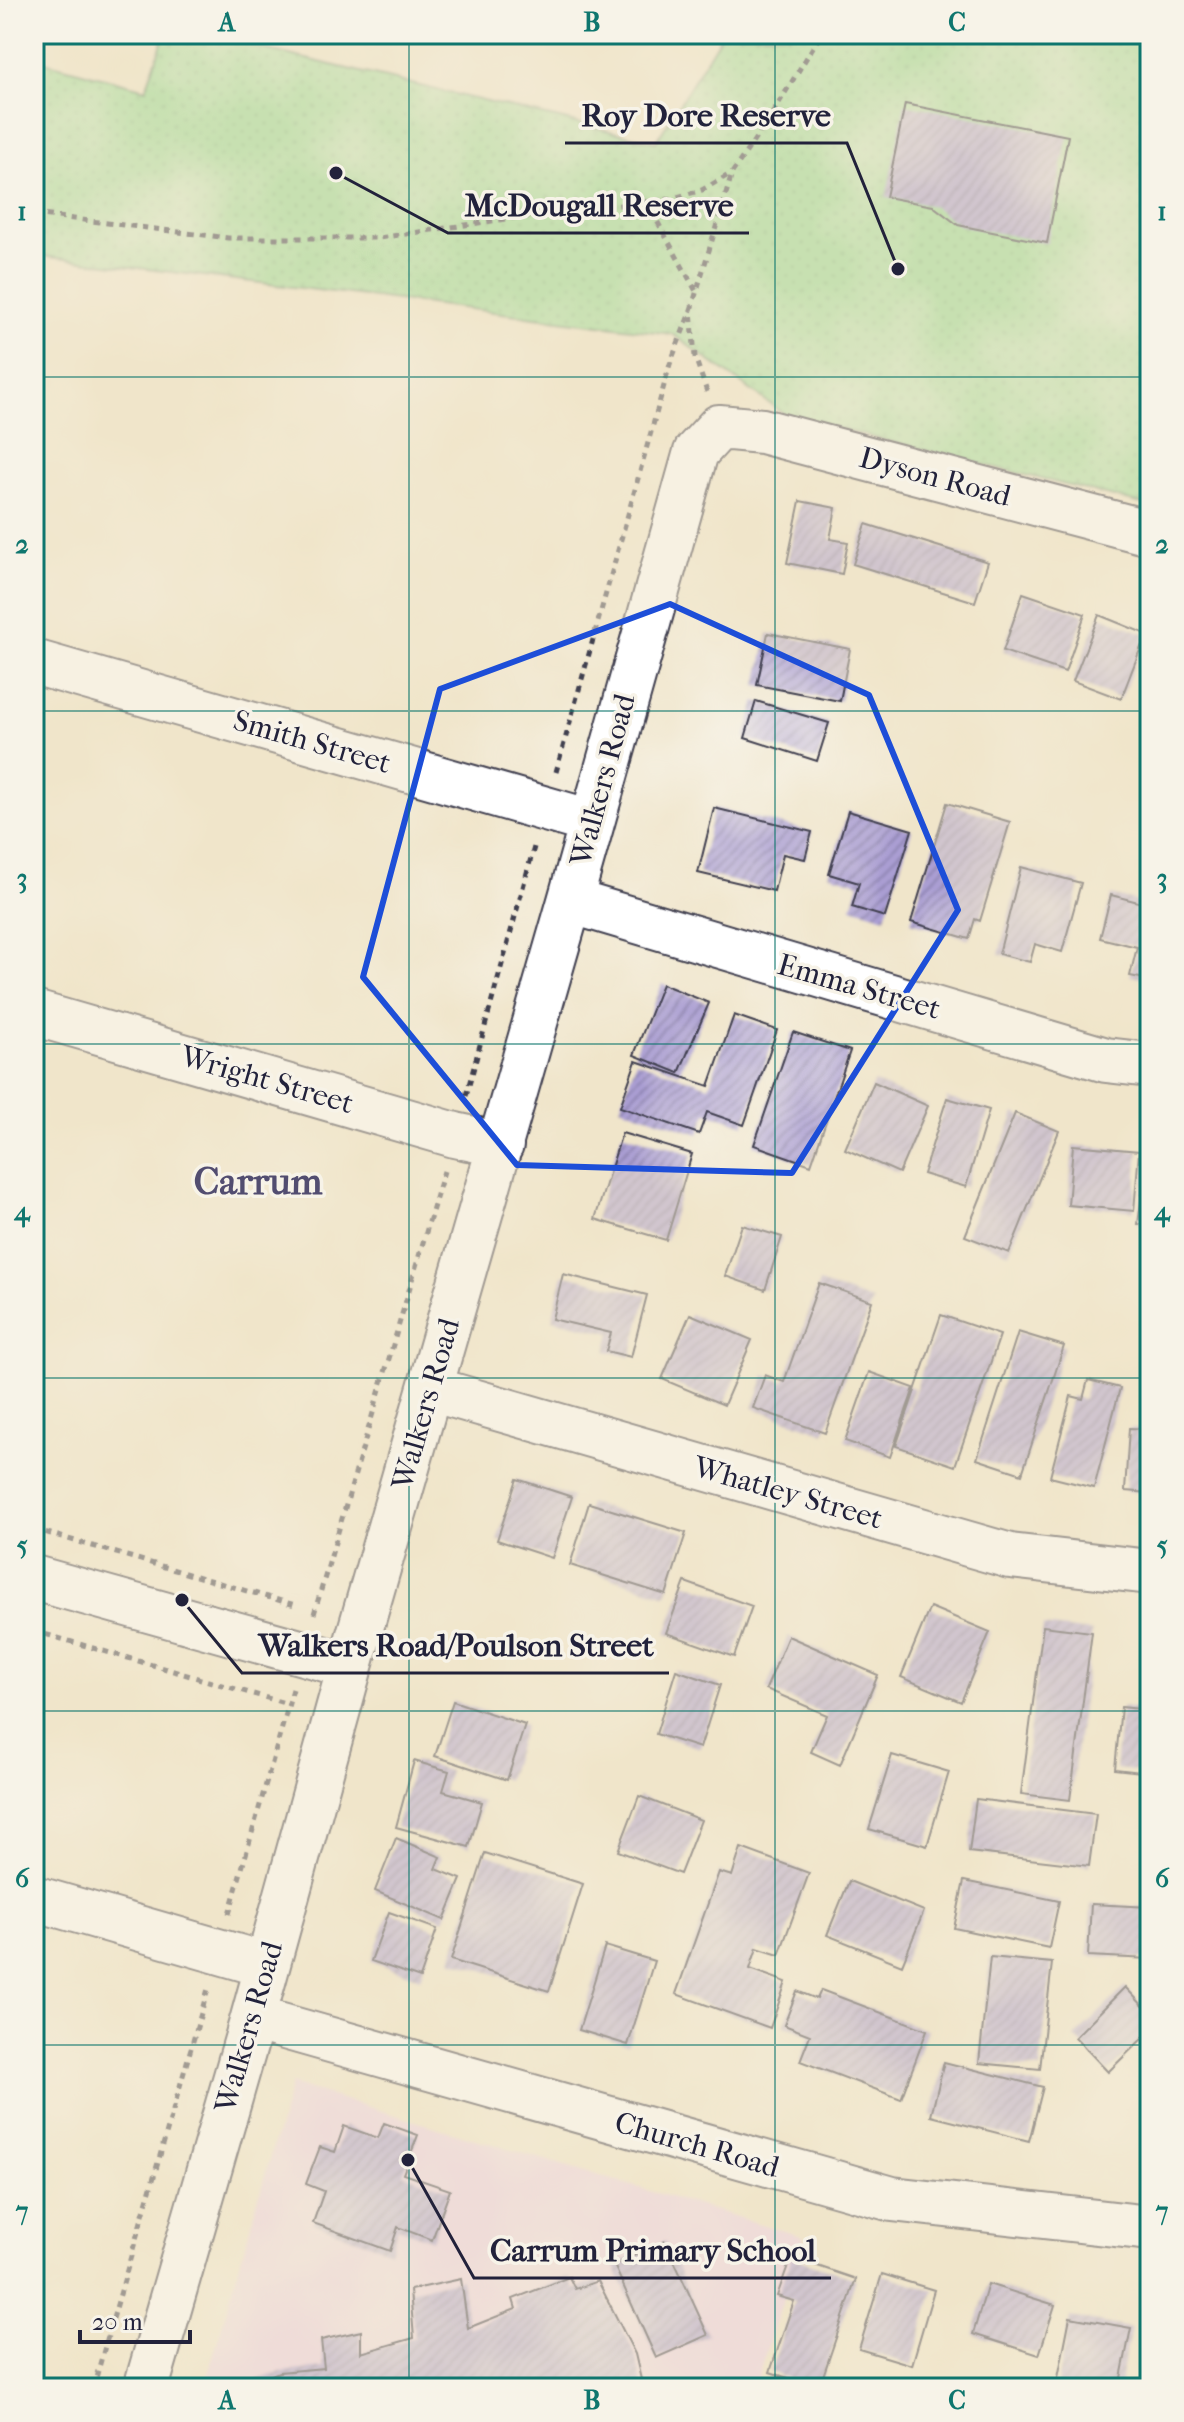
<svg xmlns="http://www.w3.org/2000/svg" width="1184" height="2422" font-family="'IM FELL French Canon',serif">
<defs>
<pattern id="grass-dots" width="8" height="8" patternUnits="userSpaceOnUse" patternTransform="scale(2)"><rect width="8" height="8" fill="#95da93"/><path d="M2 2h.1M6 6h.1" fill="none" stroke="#80bb80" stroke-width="1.8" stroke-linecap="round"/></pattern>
<pattern id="building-hatch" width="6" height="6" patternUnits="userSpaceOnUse" patternTransform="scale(2)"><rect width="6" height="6" fill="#aa9ed3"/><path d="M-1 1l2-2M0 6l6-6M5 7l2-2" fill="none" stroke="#8a80ac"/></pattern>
</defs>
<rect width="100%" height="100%" fill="#f7f3e8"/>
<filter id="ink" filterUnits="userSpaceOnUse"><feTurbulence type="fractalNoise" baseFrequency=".0125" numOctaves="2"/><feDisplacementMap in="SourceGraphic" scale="16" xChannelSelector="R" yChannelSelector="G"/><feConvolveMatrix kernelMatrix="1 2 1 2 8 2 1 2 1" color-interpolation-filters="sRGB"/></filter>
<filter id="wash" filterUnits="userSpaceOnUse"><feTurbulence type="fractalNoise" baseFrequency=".006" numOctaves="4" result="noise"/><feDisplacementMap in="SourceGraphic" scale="32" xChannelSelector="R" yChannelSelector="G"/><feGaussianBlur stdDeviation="1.8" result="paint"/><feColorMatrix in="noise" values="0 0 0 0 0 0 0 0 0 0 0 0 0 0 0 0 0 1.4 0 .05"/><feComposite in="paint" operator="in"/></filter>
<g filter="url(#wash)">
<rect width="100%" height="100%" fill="#f0e5ca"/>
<!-- built -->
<path fill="#edd0e8" d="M291,2084L804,2237L754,2388H204Z"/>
<!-- grass -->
<path fill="url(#grass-dots)" stroke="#5c7e67" stroke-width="2" d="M165,34H201L656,142L722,34H1150V506L787,416L672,334L34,255V59L146,89Z"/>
<g id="blocks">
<!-- building -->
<path fill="url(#building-hatch)" d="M905,104L1068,136L1047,243L958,225L933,206L886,197Z
M800,501L836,508L830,539L848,542L842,574L787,563Z
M866,524L988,562L975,602L853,564Z
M1023,593L1085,614L1065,672L1003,651Z
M1099,615L1146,634L1121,699L1073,681Z
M768,633L850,649L840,701L757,685Z
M756,701L829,723L817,761L745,738Z
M947,803L1010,822L980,921L975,919L969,939L911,922Z
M714,808L812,832L805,859L783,854L774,891L698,873Z
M848,811L912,830L885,917L852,907L859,883L829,874Z
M1021,867L1081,883L1062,952L1035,944L1030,962L999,954Z
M1111,895L1150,905V980L1130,976L1137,947L1100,938Z
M662,984L709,1003L679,1073L634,1055Z
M734,1015L777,1030L744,1125L707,1112L699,1134L620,1107L636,1061L709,1086Z
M793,1032L850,1051L811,1165L754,1145Z
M874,1082L928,1106L899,1173L845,1149Z
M947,1098L989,1110L966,1187L923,1174Z
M1015,1113L1059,1131L1009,1253L965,1236Z
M622,1133L692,1154L666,1240L595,1219Z
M1073,1145L1139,1151L1134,1211L1068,1205Z
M1146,1162H1150V1225L1138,1224Z
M742,1225L782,1237L765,1290L725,1276Z
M563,1274L647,1295L631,1357L606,1351L611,1333L552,1319Z
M819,1283L872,1301L825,1433L753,1408L765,1375L784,1382Z
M690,1314L752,1340L724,1405L662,1379Z
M941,1315L1000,1335L955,1466L896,1446Z
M1018,1332L1064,1346L1022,1474L977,1459Z
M869,1372L914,1388L890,1457L845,1441Z
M1088,1380L1120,1388L1094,1488L1050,1477L1071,1396L1083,1399Z
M1129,1428L1150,1429V1493L1125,1491Z
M517,1479L572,1497L552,1558L497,1540Z
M589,1503L686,1533L666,1595L570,1565Z
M685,1582L752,1606L734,1657L666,1633Z
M930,1607L990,1632L961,1702L901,1677Z
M1043,1626L1092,1632L1070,1800L1021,1794Z
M788,1636L878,1675L840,1765L811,1752L827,1715L766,1689Z
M676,1670L720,1685L700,1748L656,1734Z
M453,1701L525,1725L507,1780L435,1756Z
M1121,1707L1150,1710V1773L1115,1769Z
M892,1755L949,1772L927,1846L869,1829Z
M414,1761L449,1771L443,1791L482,1802L469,1847L396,1827Z
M639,1796L701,1820L680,1874L618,1851Z
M976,1799L1096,1814L1089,1866L969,1852Z
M396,1838L441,1857L436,1869L461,1879L444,1920L375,1891Z
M741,1848L809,1873L779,1955L757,1948L750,1969L786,1982L770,2028L676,1994L719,1872L732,1876Z
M485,1853L583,1884L549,1991L451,1960Z
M849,1881L924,1911L902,1965L827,1935Z
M964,1881L1059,1901L1049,1948L954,1928Z
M1091,1904L1150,1907V1959L1088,1956Z
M389,1912L437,1929L420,1978L371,1961Z
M605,1946L654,1961L628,2045L579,2030Z
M990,1957L1052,1963L1040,2069L979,2063Z
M1125,1987L1150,2013V2031L1108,2072L1075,2037Z
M821,1990L927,2030L901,2099L800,2061L810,2035L784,2025L797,1991L817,1999Z
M944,2062L1043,2087L1029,2141L931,2116Z
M384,2123L418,2135L403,2174L450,2190L432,2240L398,2227L390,2251L313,2223L324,2191L306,2184L320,2147L335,2152L344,2126L378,2138Z
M665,2241L708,2335L656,2358L614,2265Z
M791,2257L856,2279L819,2388L770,2372L794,2301L777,2296Z
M882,2274L934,2290L912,2365L859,2349Z
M569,2277L575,2289L598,2281L635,2354L643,2388H237L279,2372L324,2368L321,2340L361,2331V2353L414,2338L410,2290L461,2279L468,2328L516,2309L513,2299Z
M988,2284L1055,2305L1039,2355L973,2334Z
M1070,2317L1131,2328L1119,2388H1056Z
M778,2376L805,2388H773Z"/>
</g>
</g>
<g filter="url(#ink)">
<use href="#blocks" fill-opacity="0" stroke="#413f50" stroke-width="2"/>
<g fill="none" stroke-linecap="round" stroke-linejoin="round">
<!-- minor casing -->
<g stroke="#413f50" stroke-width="48">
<path id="minor" d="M34,662L591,822
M570,901L1106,1060L1150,1065
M34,1013L455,1135L501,1145
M431,1389L1010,1556L1150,1572
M34,1578L350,1666
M34,1898L266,1965
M253,2018L892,2199L1150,2228
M146,2388L253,2018L350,1666L570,901L696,452L719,427L762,431L1150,533"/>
</g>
<!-- path -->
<path stroke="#413f50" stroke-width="5" stroke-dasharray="6 6" stroke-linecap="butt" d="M646,201L696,291
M34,214L228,238H379L512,218L670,199L702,190L732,173L774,111L821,34
M707,392L695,357L691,310L732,174
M556,772L670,364L691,310
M466,1096L534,847
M34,1529L295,1605
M314,1614L444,1171
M34,1631L288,1704
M229,1914L293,1689
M93,2388L208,1989"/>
<!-- minor -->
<use href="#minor" stroke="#fff" stroke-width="44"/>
</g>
</g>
<!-- marked area -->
<path d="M0 0H1184V2422H0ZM670,604L869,695L958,910L792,1173L517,1165L363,977L440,689Z" fill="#f0e5ca" fill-opacity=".55" fill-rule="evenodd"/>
<path fill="none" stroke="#1d4ed8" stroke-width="6" stroke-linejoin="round" d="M670,604L869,695L958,910L792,1173L517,1165L363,977L440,689Z"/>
<!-- grid -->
<path fill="none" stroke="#0f766e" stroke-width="2" stroke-opacity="0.55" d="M409,34V2388M775,34V2388M34,377H1150M34,711H1150M34,1044H1150M34,1378H1150M34,1711H1150M34,2045H1150"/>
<g text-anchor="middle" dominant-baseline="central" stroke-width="7" stroke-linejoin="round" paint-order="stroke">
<!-- street labels -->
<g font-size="30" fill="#22223b" stroke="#f7f3e8">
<text transform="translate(935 477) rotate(15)">Dyson Road</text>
<text transform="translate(312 742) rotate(16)">Smith Street</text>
<text transform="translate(603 780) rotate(-75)">Walkers Road</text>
<text transform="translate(859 987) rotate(16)">Emma Street</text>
<text transform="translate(267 1080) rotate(16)">Wright Street</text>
<text transform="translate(426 1404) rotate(-74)">Walkers Road</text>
<text transform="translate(788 1493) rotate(16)">Whatley Street</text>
<text transform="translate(249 2027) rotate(-74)">Walkers Road</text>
<text transform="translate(697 2145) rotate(16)">Church Road</text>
</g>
<!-- district labels -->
<g font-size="38" font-weight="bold" fill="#524d70" stroke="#f7f3e8">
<text x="258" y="1181">Carrum</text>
</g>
</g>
<!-- callouts -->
<path fill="none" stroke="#22223b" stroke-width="3" d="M898 269L847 143H565M336 173L448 233H749M182 1600L242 1673H669M408 2160L474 2278H831"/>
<g fill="#22223b" stroke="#f7f3e8" stroke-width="3">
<circle cx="898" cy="269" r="8"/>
<circle cx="336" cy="173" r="8"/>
<circle cx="182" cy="1600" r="8"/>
<circle cx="408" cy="2160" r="8"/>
</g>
<g font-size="32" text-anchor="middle" font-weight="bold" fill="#22223b" stroke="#f7f3e8" stroke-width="7" stroke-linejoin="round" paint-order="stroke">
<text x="706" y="126">Roy Dore Reserve</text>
<text x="599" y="216">McDougall Reserve</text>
<text x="456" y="1656">Walkers Road/Poulson Street</text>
<text x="653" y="2261">Carrum Primary School</text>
</g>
<!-- margin -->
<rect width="1184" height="2422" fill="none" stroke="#f7f3e8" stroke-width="88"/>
<!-- scale -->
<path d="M80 2330v12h110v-12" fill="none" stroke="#22223b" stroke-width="4"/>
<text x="92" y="2330" font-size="24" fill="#22223b" stroke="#f7f3e8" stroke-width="6" paint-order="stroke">20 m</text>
<rect x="44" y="44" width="1096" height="2334" fill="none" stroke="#0f766e" stroke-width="3"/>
<g font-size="26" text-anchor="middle" font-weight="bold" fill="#0f766e">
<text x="227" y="31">A</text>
<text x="592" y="31">B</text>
<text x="957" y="31">C</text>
<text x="22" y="220">1</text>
<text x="1162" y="220">1</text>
<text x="22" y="553">2</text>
<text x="1162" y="553">2</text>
<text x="22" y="887">3</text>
<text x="1162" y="887">3</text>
<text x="22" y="1220">4</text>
<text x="1162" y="1220">4</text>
<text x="22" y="1554">5</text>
<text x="1162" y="1554">5</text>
<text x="22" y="1887">6</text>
<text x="1162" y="1887">6</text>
<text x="22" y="2220">7</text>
<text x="1162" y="2220">7</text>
<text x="227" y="2409">A</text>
<text x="592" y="2409">B</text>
<text x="957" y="2409">C</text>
</g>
</svg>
